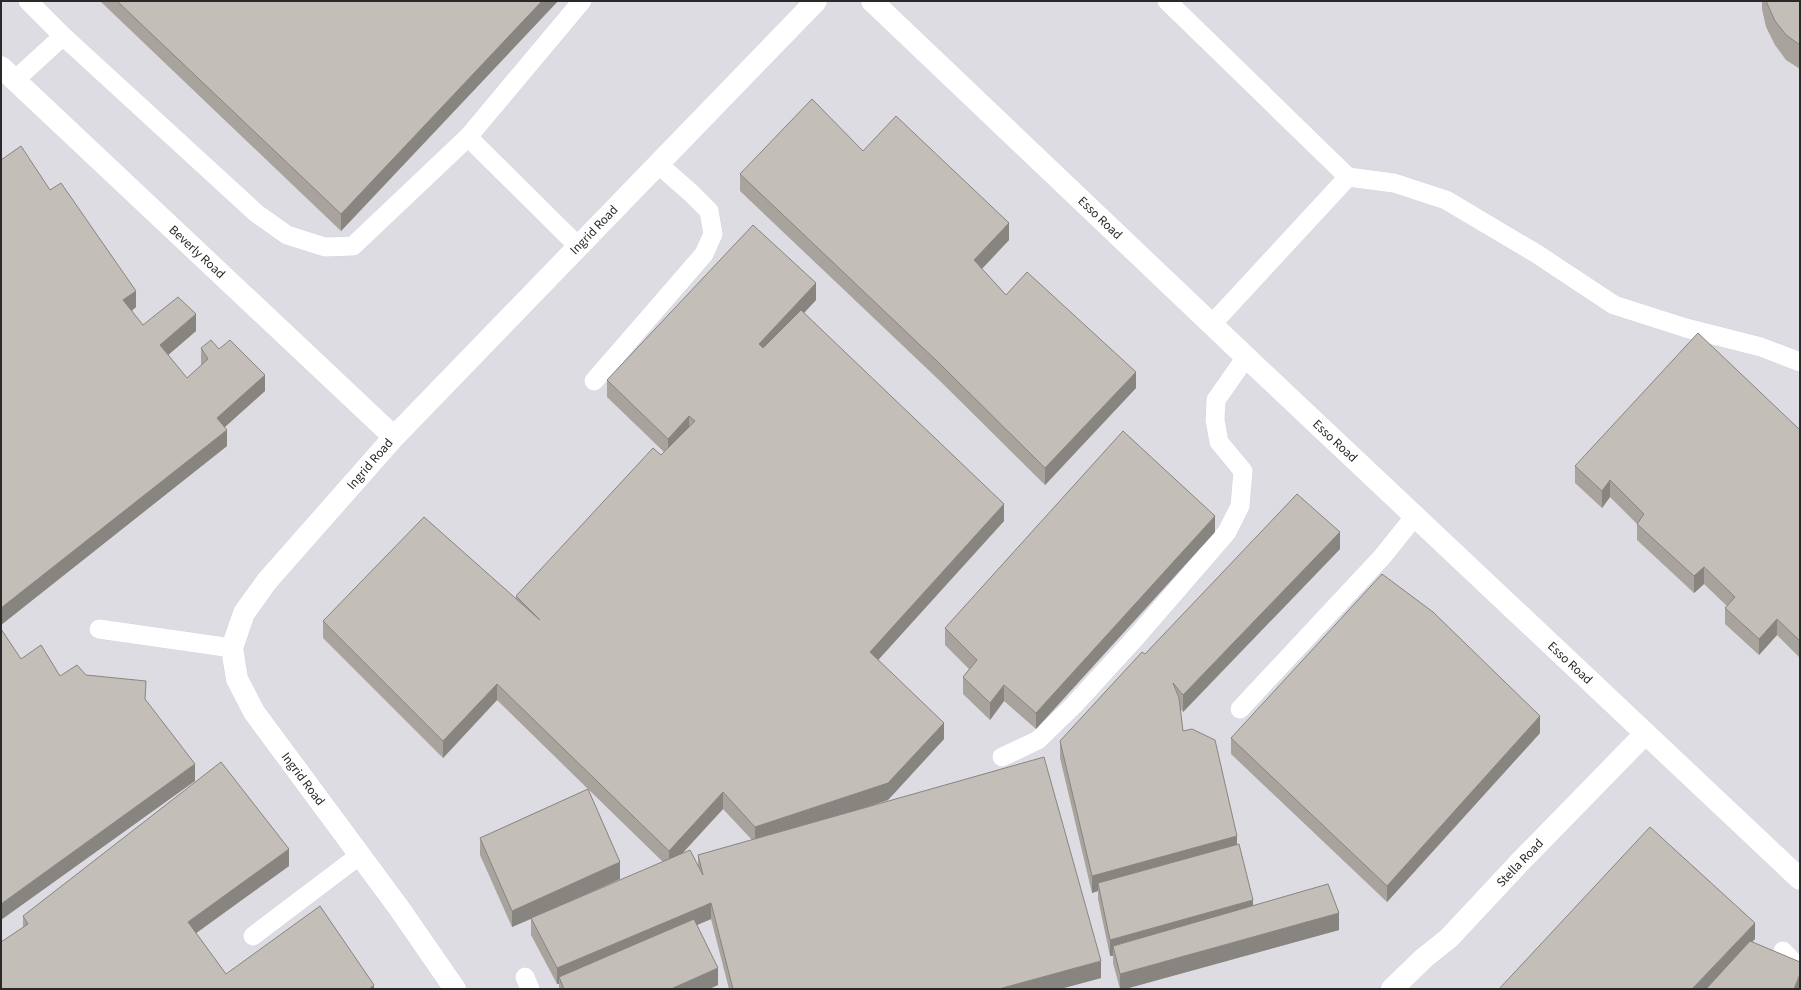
<svg xmlns="http://www.w3.org/2000/svg" width="1801" height="990" font-family="'Source Sans 3',sans-serif">
<rect width="100%" height="100%" fill="#eae4dc"/>
<!-- industrial -->
<path fill="#dedce3" d="M1,1H1800V989H1Z"/>
<g fill="none" stroke-linecap="round" stroke-linejoin="round">
<!-- lane casing -->
<g stroke="#d1d4e1" stroke-width="20">
<path id="lane" d="M28,1L63,36L256,213L287,235L325,247L353,246L468,137L582,1
M1167,1L1348,177L1212,324
M15,80L63,36
M468,137L578,246
M1348,177L1394,183L1446,200L1537,254L1614,305L1686,328L1761,347L1800,362
M594,381L704,254L713,234L709,211L691,193L658,164
M99,629L232,648
M1240,709L1382,557L1415,516
M1002,757L1038,740L1074,705L1137,636L1227,532L1240,506L1243,471L1219,442L1215,420L1216,400L1246,357
M253,936L360,855
M1783,951L1800,969
M525,977L530,989"/>
</g>
<!-- street casing -->
<g stroke="#d1d4e1" stroke-width="23">
<path id="street" d="M872,1L1246,357L1800,879
M1,67L394,437
M455,989L399,908L254,712L237,679L232,648L244,613L267,581L394,437L816,1
M1392,989L1424,958L1449,938L1520,862L1645,734"/>
</g>
<!-- lane -->
<use href="#lane" stroke="#fff" stroke-width="19"/>
<!-- street -->
<use href="#street" stroke="#fff" stroke-width="22"/>
</g>
<!-- wall -->
<path fill="#a8a39d" fill-rule="evenodd" d="M100,1H558L341,231Z
M1762,1H1800V69L1786,60L1775,45L1766,27L1762,9Z
M863,151L1009,240L982,269L1006,295L1136,388L1045,485L940,381L740,191V174Z
M50,190L136,307L132,311L143,325L196,331L168,355L187,378L201,365V348L219,349L265,391L225,427L227,446L1,625Z
M816,300L804,313L1004,521L878,660L944,739L888,800L850,812L1101,978L1060,989H729L711,919L697,925L718,985L709,989H559V984H557L531,935V919L512,927L480,855V838L588,789L497,700L443,758L323,638V621L516,599V596L664,452L607,397V380ZM588,789L663,862L542,914L620,879ZM723,809L752,840L698,855V866L682,853Z
M1800,430V658L1777,635L1759,655L1725,624V608L1727,606L1704,584L1694,593L1637,540V524L1610,497L1602,508L1575,483V466Z
M1215,532L1036,729L1004,701L990,720L963,694V677L969,669L945,645V628Z
M1340,549L1183,712L1180,708L1183,731L1237,844L1253,905L1339,930L1125,989H1120L1113,963V956H1110L1098,899V891L1092,893L1060,758V741L1145,654Z
M1540,733L1387,902L1231,754V738Z
M289,866L196,933L226,974L374,989H1L23,927V916Z"/>
<!-- shaded-wall -->
<path fill="#888580" d="M542,1H558L341,231V214Z
M1009,223V240L974,277V260Z
M816,283V300L759,361V344Z
M136,291V307L123,317V300Z
M196,314V331L160,362V345Z
M1136,372V388L1045,485V468Z
M265,375V391L217,434V418Z
M689,416V433L668,456V439Z
M227,430V446L1,625V608Z
M1610,480V497L1602,508V491Z
M1004,504V521L870,669V652Z
M1215,516V532L1036,729V713Z
M1340,532V549L1183,712V695Z
M1704,567V584L1694,593V576Z
M1777,619V635L1759,655V639Z
M497,684V700L443,758V741Z
M1004,685V701L990,720V703Z
M1540,716V733L1387,902V886Z
M944,723V739L888,800L755,844V827Z
M195,764V781L1,920V904Z
M723,792V809L669,868V851Z
M1237,836V853L1098,883V891L1092,893V876Z
M289,849V866L188,939V922Z
M620,862V879L512,927V911Z
M1253,900V916L1113,946V956H1110V940Z
M711,903V919L561,983L559,977V984H557V968Z
M1339,913V930L1125,989H1120V974Z
M1755,923V939L1708,989H1692Z
M1101,961V978L1060,989H999Z
M718,968V985L709,989H671Z
M1800,974V989H1794Z
M374,985V989H369Z"/>
<!-- building -->
<path fill="#c3beb7" stroke="#888580" d="M117,1H542L341,214Z
M1766,1H1800V45L1786,35L1775,21Z
M812,99L863,151L896,116L1009,223L974,260L1006,295L1027,272L1136,372L1045,468L940,364L740,174Z
M21,146L50,190L61,183L136,291L123,300L143,325L178,297L196,314L160,345L187,378L208,359L201,348L211,340L219,349L230,340L265,375L217,418L227,430L1,608V160Z
M753,225L816,283L759,344L763,348L801,310L1004,504L870,652L944,723L888,783L755,827L723,792L669,851L497,684L443,741L323,621L424,517L540,620L516,596L653,448L661,455L695,421L689,416L668,439L607,380Z
M1698,333L1800,430V641L1777,619L1759,639L1725,608L1735,597L1704,567L1694,576L1637,524L1644,514L1610,480L1602,491L1575,466Z
M1123,431L1215,516L1036,713L1004,685L990,703L963,677L977,660L945,628Z
M1297,494L1340,532L1183,695L1173,683L1179,698L1183,731L1192,729L1215,740L1237,836L1092,876L1060,741L1142,652L1145,654Z
M1382,574L1433,612L1540,716L1387,886L1231,738Z
M1,629L21,659L41,645L60,676L77,665L86,675L146,681L145,699L195,764L1,904Z
M1044,757L1101,961L999,989H733L711,903L557,968L531,918L690,850L703,875L698,855Z
M221,762L289,849L188,922L226,974L320,906L374,985L369,989H1V942L28,924L23,916Z
M588,789L620,862L512,911L480,838Z
M1650,827L1755,923L1692,989H1499Z
M1239,844L1253,900L1110,940L1098,883Z
M1328,884L1339,913L1120,974L1113,946Z
M694,919L718,968L671,989H564L559,977Z
M1750,941L1800,962V974L1794,989H1706Z
M698,987L699,989H693Z"/>
<g text-anchor="middle" dominant-baseline="central" stroke-width="4" stroke-linejoin="round" paint-order="stroke">
<!-- street labels -->
<g font-size="13" fill="#292929" stroke="#fff">
<text transform="translate(1100 218) rotate(44)">Esso Road</text>
<text transform="translate(594 230) rotate(-46)">Ingrid Road</text>
<text transform="translate(197 252) rotate(43)">Beverly Road</text>
<text transform="translate(1335 441) rotate(43)">Esso Road</text>
<text transform="translate(370 464) rotate(-49)">Ingrid Road</text>
<text transform="translate(1570 663) rotate(43)">Esso Road</text>
<text transform="translate(303 779) rotate(53)">Ingrid Road</text>
<text transform="translate(1520 863) rotate(-46)">Stella Road</text>
</g>
</g>
<!-- border -->
<rect width="1801" height="990" fill="none" stroke="#292929" stroke-width="4"/>
</svg>
